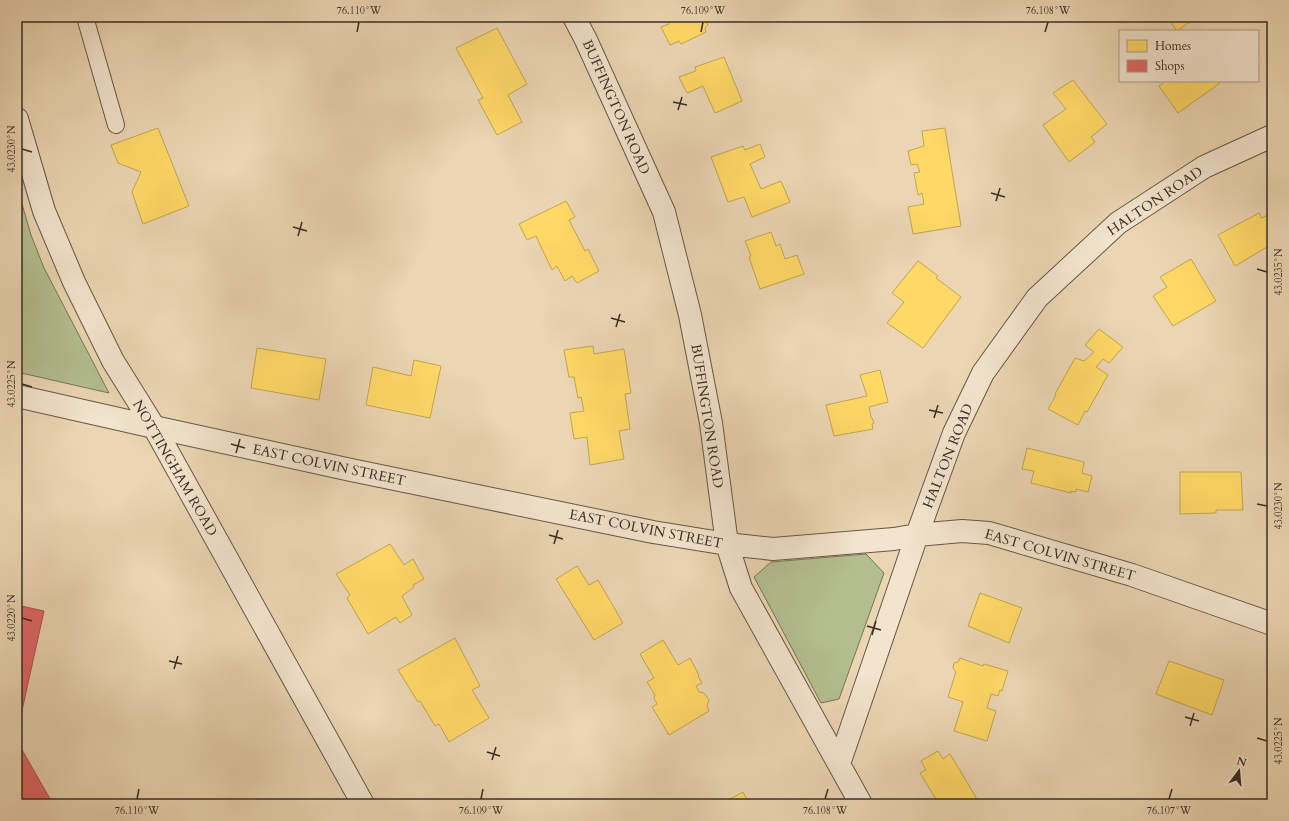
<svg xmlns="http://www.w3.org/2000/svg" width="1289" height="821" font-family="Cardo,serif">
<rect width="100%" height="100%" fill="#ebd5b2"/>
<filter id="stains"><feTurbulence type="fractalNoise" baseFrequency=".005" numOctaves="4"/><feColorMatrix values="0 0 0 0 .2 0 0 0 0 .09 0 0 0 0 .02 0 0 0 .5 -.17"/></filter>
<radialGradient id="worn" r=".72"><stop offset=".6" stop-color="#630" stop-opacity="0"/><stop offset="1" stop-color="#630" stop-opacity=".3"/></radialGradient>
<!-- green -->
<path fill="#b3be8f" stroke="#76765a" d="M17,187L31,235L44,268L109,393L17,372Z
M866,554L884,573L839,699L821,703L754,577L771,562Z"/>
<!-- homes -->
<path fill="#ffd966" stroke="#c3a652" d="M443,17H454L445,22Z
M665,17H704L708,25L705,28L706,32L681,44L679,41L670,45L661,27L669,24Z
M1167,17H1197L1177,31Z
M497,28L527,84L508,95L522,122L497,135L478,100L483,98L456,48Z
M724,57L742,101L715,113L703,86L687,93L679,77L696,71L695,67Z
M1073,80L1107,124L1091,137L1095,142L1069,162L1043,125L1066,109L1053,93Z
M1166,81H1218L1220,83L1178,113L1159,86Z
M158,128L189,206L143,224L132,192L141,172L118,163L111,145Z
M945,128L961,226L913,234L908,207L924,204L922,193L918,195L914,173L920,172L917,164L911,165L908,151L924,146L922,131Z
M760,144L765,157L750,164L761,189L781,181L790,202L752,217L744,197L728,202L711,157L743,146L745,150Z
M566,201L575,217L569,220L585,251L588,249L599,271L577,283L572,276L565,281L557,266L552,270L536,236L527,240L519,224Z
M1272,212V255L1267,247L1235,266L1218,235L1259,213L1262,218Z
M771,232L776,246L780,244L785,259L797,255L804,274L760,289L749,257L751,256L745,241Z
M1191,259L1216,301L1173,326L1153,296L1167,287L1160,277Z
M918,261L938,276L936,278L961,297L923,348L887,323L904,302L892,293Z
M1099,329L1123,347L1109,363L1103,359L1096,367L1108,375L1087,412L1085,411L1078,425L1048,409L1056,395L1055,394L1075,358L1084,361L1094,352L1085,345Z
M593,346L594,354L624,349L631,393L625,394L630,429L619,431L624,459L590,465L587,437L574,439L570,413L584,411L581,397L578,398L574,377H569L564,350Z
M257,348L326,359L319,400L251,388Z
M414,360L441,366L430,418L366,405L373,367L411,376Z
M880,370L888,402L869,407L871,417L872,418L874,423L872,424L873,429L834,436L826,405L867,396L860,375Z
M1027,448L1084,462L1082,473L1092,476L1088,492L1076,489V492L1071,491V493L1031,483L1034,471L1022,469Z
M1180,472H1241L1243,510H1216V513L1180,514Z
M390,544L404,565L413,559L424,579L413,585L414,587L402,596L412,615L400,623L396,617L368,634L347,598L350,595L336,574Z
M577,566L589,585L598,580L623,623L594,640L556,579Z
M980,593L1022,608L1009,643L968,626Z
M455,638L480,686L472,690L489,718L449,742L439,724L435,726L420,701L418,702L398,670Z
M663,640L678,665L690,658L699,675L698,676L702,683L696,686L699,692L704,693L709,700L707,706L709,711L669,735L652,707L657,704L654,698L655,695L647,682L654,678L640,654Z
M960,658L983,666L984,664L1008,671L1002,691L1000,690L998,696L991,694L987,708L996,711L987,741L954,731L963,702L948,697L956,672L953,668L954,663L958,662Z
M1169,661L1224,680L1212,715L1156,694Z
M938,751L943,759L950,754L980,804H939L920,773L926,770L921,761Z
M743,792L749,804H721Z"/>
<!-- shops -->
<path fill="#e06666" stroke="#ae5552" d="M17,605L44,611L23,706L17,704Z
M17,704L23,706L17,741Z
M17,741L53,804H17Z"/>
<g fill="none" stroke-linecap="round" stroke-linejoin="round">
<!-- service casing -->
<g stroke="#655848" stroke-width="18">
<path id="service" d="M85,17L116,125"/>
</g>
<!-- minor casing -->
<g stroke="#655848" stroke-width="24">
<path id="minor" d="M574,17L586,40L664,212L690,315L711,423L727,544L741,588L861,804
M154,427L351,470L653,532L727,544L773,549L894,539L917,535L962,531L989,533L1132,575L1272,624
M839,764L917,535L954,433L983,373L1037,298L1118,223L1204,167L1272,136"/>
</g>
<!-- tertiary casing -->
<g stroke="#655848" stroke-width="24">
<path id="tertiary" d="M17,119L44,211L74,282L113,361L154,427L363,804
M17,396L154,427"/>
</g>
<!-- service -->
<use href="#service" stroke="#f2e4cd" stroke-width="16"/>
<!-- minor -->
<use href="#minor" stroke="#f2e4cd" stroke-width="22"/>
<!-- tertiary -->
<use href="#tertiary" stroke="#f2e4cd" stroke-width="22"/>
</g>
<!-- ticks -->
<path fill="none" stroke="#382e25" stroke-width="1.5" d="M357,32L359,22M701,32L703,22M1045,32L1048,22M673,102L687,105M678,110L682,97M22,149L32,152M991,193L1005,197M996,201L1000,188M293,227L307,231M298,236L302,222M1257,269L1267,272M611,318L625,322M616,327L620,314M22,384L32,387M929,410L943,413M934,418L938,405M231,444L245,448M236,453L240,439M1257,504L1267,506M549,535L563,539M554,544L558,530M22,618L32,621M867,626L881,630M872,635L876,621M169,661L182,664M174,669L178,656M1185,717L1199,721M1190,726L1194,713M1257,738L1267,741M487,752L500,756M492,760L496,747M137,799L139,789M481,799L483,789M825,799L828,789M1169,799L1172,789"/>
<g text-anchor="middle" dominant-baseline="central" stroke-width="4" stroke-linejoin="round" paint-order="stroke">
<!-- street labels -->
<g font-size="14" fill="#382e25" stroke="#f2e4cd">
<text transform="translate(616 107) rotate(66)">BUFFINGTON ROAD</text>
<text transform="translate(1155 201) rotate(-34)">HALTON ROAD</text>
<text transform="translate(707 416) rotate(81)">BUFFINGTON ROAD</text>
<text transform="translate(948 456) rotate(-68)">HALTON ROAD</text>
<text transform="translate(329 465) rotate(12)">EAST COLVIN STREET</text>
<text transform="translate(175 468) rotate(60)">NOTTINGHAM ROAD</text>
<text transform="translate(646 529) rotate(11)">EAST COLVIN STREET</text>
<text transform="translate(1060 555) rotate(16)">EAST COLVIN STREET</text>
</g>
</g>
<!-- margin -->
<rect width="1289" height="821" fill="none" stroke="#ebd5b2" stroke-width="44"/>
<!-- legend -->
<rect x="1119" y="30" width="140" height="52" fill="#f2e4cd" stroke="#a89b8a"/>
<rect x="1127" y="40" width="20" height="12" fill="#ffd966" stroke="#a89b8a"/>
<text x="1155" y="50" font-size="12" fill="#382e25">Homes</text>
<rect x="1127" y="60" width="20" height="12" fill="#e06666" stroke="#a89b8a"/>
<text x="1155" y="70" font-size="12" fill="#382e25">Shops</text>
<!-- north arrow -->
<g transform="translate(1239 771) rotate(16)" stroke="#f2e4cd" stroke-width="3" paint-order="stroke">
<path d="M0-3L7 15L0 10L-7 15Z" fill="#382e25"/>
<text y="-6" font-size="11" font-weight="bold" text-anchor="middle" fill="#382e25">N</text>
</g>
<rect x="22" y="22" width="1245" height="777" fill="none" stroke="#382e25" stroke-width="1.5"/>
<g font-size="10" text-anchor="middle" fill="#382e25">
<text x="359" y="14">76.110°W</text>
<text x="703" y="14">76.109°W</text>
<text x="1048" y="14">76.108°W</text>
<text transform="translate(11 149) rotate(-90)" y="4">43.0230°N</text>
<text transform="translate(1278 272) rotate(-90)" y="4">43.0235°N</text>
<text transform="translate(11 384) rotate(-90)" y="4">43.0225°N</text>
<text transform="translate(1278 506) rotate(-90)" y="4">43.0230°N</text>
<text transform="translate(11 618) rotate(-90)" y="4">43.0220°N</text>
<text transform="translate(1278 741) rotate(-90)" y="4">43.0225°N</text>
<text x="137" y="814">76.110°W</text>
<text x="481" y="814">76.109°W</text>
<text x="825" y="814">76.108°W</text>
<text x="1169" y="814">76.107°W</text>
</g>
<rect width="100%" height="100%" filter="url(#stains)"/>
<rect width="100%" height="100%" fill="url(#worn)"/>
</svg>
